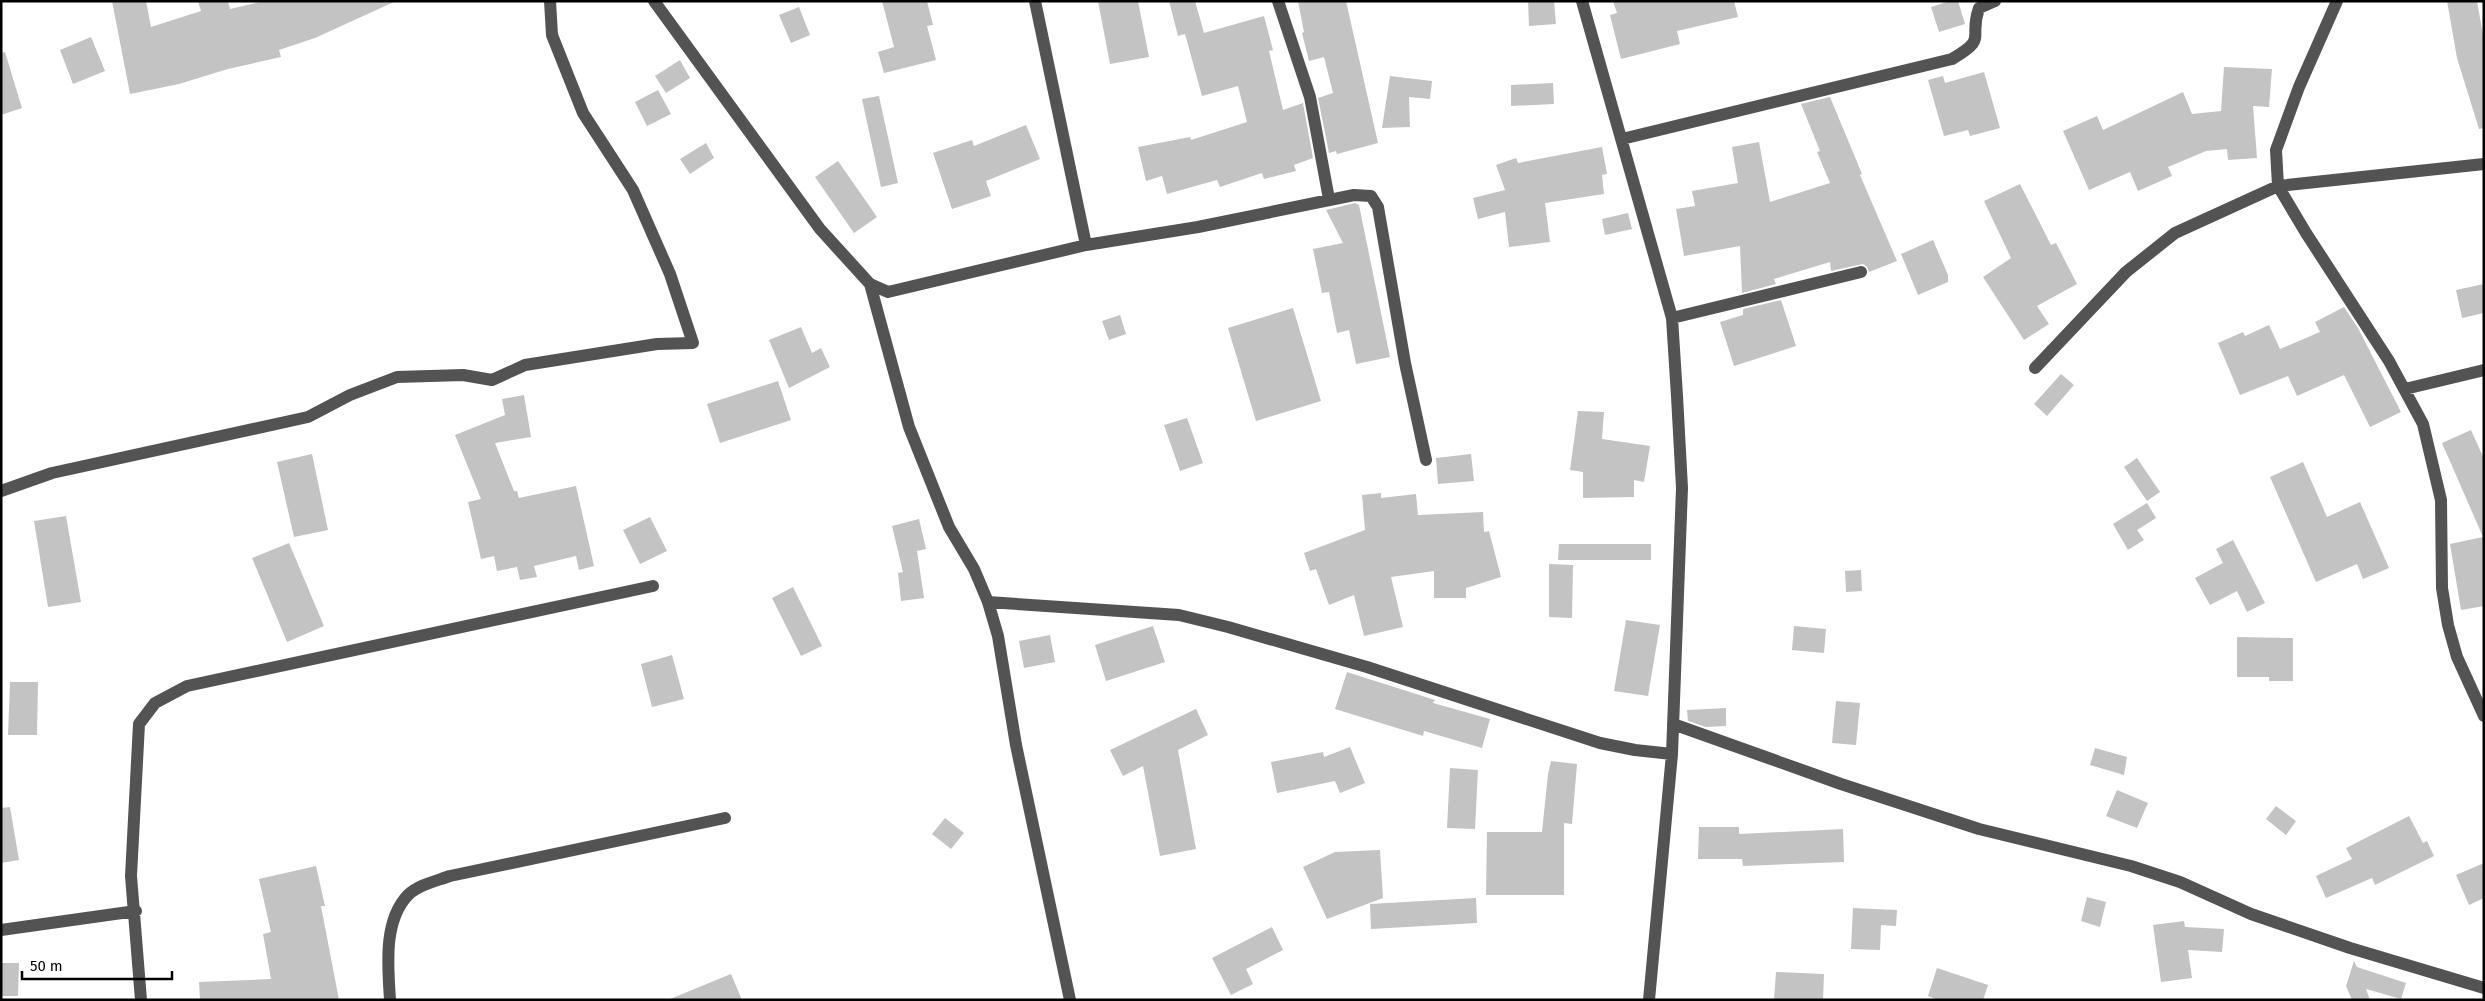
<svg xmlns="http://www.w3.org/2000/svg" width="2485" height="1001" font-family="'Fira Sans',sans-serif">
<rect width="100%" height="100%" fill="#fff"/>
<!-- building -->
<path fill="#c3c3c3" d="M112,1H146L151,27L201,11L198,1H228L230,9L264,1H396L315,38L279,50L281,57L228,69L179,84L130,94Z
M882,1H927L933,25L927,26L936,60L884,73L878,52L894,47Z
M1098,1H1138L1149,57L1110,64Z
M1169,1H1195L1204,33L1264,16L1273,50L1269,51L1283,110L1303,103L1313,158L1294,165L1296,171L1264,179L1262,173L1220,187L1217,180L1167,194L1162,176L1146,181L1138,147L1190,137L1191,140L1247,122L1238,86L1202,96L1185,34L1178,36Z
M1298,1H1346L1378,143L1337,154L1336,151L1329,153L1318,98L1333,93L1324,57L1309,61L1302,33L1304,32Z
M1528,1H1554L1556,24L1529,26Z
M1613,1H1734L1738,17L1677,31L1680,44L1621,59L1610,15L1617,13Z
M1950,1H1958L1965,24L1939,32L1931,7Z
M2447,1H2477L2484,41V128L2479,129L2457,58Z
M799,7L810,35L791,43L779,15Z
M91,37L105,71L73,84L60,50Z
M5,52L22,108L1,115V53Z
M680,60L690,78L666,93L655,76Z
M2224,67L2272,69L2269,107L2253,106L2257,158L2228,160L2227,149L2206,151L2168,167L2172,176L2138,191L2130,172L2089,190L2063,131L2097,116L2103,130L2183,92L2192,114L2221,111Z
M1984,72L2000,128L1970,136L1968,130L1944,136L1928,80L1943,76L1945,83Z
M1390,76L1432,81L1430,99L1409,97L1410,127L1382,128Z
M1553,83L1554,104L1511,106V85Z
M658,90L671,114L647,126L635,102Z
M879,96L898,183L881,187L862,99Z
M1830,97L1862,174L1860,175L1897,261L1869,272L1867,267L1863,264L1831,271L1830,262L1774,279L1776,284L1742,293L1740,246L1684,256L1676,209L1695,206L1692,191L1738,183L1732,147L1759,142L1770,202L1830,183L1817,152L1820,151L1801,104Z
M1026,125L1040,159L986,181L991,196L952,209L933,153L972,140L974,146Z
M706,143L714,158L690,174L680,159Z
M1602,147L1607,174L1602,175L1604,194L1545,203L1550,242L1509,247L1505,212L1478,219L1473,198L1505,190L1496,165L1516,158L1518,163Z
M838,161L877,217L854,233L815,177Z
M2020,184L2051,245L2056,243L2077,284L2037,306L2049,324L2024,340L1983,277L2011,258L1984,201Z
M1355,203L1359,205L1390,357L1356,364L1349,330L1337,333L1329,292L1322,293L1313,249L1343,243L1326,210Z
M1628,213L1632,229L1605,235L1602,219Z
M1933,240L1948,275V282L1918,295L1901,254Z
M2484,284V313L2462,318L2456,290Z
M1781,300L1796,346L1734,366L1720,322L1743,315V309Z
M2344,307L2358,328L2401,412L2370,427L2344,375L2297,396L2288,376L2240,395L2218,343L2243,332L2245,336L2269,325L2280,349L2320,332L2315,322Z
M1293,308L1321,401L1256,421L1228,328Z
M1120,315L1126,334L1109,340L1102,321Z
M801,327L812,353L821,348L830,367L789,388L769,340Z
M2061,374L2074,385L2047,416L2034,404Z
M778,381L791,420L720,443L707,404Z
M524,395L531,437L495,443L514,491H517L519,498L576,486L594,566L579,570L576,556L534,566L537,577L520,580L517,567L497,571L494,556L481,559L468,502L481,499L455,435L505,415L502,399Z
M1578,411L1604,412L1602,439L1650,446L1644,482L1634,480V497L1583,498V472L1570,470Z
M1187,418L1203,463L1180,471L1164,425Z
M2471,430L2484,459V606L2461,610L2450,544L2483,537L2442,443Z
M312,454L328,530L294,537L277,462Z
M1471,454L1474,481L1438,484L1436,458Z
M2137,458L2160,492L2147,501L2124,467Z
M2303,462L2327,517L2360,502L2389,568L2363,579L2357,564L2316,582L2270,477Z
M1381,493V498L1416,494L1418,515L1483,512L1484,532L1489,531L1501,577L1466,588V598H1434V571L1391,577L1403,627L1364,636L1354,595L1329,605L1316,569L1310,571L1304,553L1365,530L1362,495Z
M2147,503L2156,518L2137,530L2144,540L2128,550L2113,524Z
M66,516L81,602L48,607L34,521Z
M650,517L667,551L640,564L623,530Z
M919,519L926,549L917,551L924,598L901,601L898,573L903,572L892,526Z
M2233,540L2265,603L2247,612L2237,591L2210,605L2195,578L2223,563L2216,549Z
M289,543L324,626L287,642L252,558Z
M1559,544H1651V560H1558Z
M1549,564L1573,565L1572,618L1549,617Z
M1861,570L1862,591L1846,592L1845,571Z
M793,587L822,646L801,656L772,598Z
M1626,620L1660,625L1648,696L1614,691Z
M1153,626L1165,662L1106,681L1095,645Z
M1794,626L1826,629L1824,653L1792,650Z
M1050,635L1055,662L1024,668L1019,641Z
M2237,637L2293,638V681H2269V677H2237Z
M672,655L684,699L652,707L641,664Z
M1347,672L1435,700L1433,703L1490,719L1482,748L1424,731L1423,736L1335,709Z
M10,682H38L37,735H8Z
M1836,701L1860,703L1856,745L1832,743Z
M1726,708V726L1706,727L1688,721L1687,710Z
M1196,709L1208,735L1178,750L1196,849L1160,856L1143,766L1123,776L1110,750Z
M1350,747L1365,783L1340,793L1335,781L1277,793L1271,762L1323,752L1324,757Z
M2095,748L2127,757L2124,775L2090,765Z
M1551,761L1577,764L1572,824L1564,823V895H1486L1487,832H1542L1548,774Z
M1450,768L1478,770L1475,829L1447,828Z
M2117,790L2148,803L2137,828L2106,816Z
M2276,806L2296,821L2286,835L2266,819Z
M10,807L19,860L1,863V808Z
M2409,816L2423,843L2427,841L2434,856L2375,885L2372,878L2326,898L2316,876L2352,859L2346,848Z
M945,818L964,833L951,849L932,834Z
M1699,827H1739V834L1843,829L1844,862L1743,866L1742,859H1698Z
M1380,850L1383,898L1327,919L1303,867L1335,852Z
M2484,863V898L2469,905L2456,875Z
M316,866L325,906H321L339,1000H200L199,982L271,979L263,934L271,932L259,879Z
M2087,897L2106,902L2100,927L2081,921Z
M1476,898L1477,923L1371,929L1370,904Z
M1853,908L1897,910L1896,926L1881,925L1880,950L1851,949Z
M2184,921L2185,927L2224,929L2222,952L2188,950L2192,978L2161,982L2153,925Z
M1272,927L1283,950L1246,969L1253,984L1231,995L1212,958Z
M2354,961L2357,967L2406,983L2401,999L2366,989L2370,1000H2352L2346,986Z
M1,963H19L18,996H1Z
M1937,968L1988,985L1983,1000H1938L1928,996Z
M1776,972L1824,974L1823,1000H1774Z
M731,974L742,1000H670V999Z"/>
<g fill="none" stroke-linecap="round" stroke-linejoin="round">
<!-- minor -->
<path stroke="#535353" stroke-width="12" d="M654,1L820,229L870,284L888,292L1086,245L1198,227L1354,195L1371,196L1378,207L1405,363L1426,460
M1035,1L1086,245
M1278,1L1310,97L1329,199
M1582,1L1672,318L1677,396L1682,488L1672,754L1649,1000
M2337,1L2299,87L2276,150L2278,186L2306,233L2389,361L2423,424L2441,500L2442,588L2448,625L2457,657L2484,716
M1622,139L1952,59C1989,37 1968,40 1979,8L1995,1
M870,284L909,427L949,527L974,569L988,602L998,636L1016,745L1070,1000
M1672,318L1861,272
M2035,368L2126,272L2175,233L2278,186L2484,164
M2405,389L2484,370
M1,491L52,473L308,417L350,395L397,377L463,375L492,380L525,365L657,344L693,343L670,274L633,190L583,113L552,35L550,1
M988,602L1179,615L1228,627L1367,667L1600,743L1635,750L1672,754
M1673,724L1841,784L1979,829L2131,866L2180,882L2251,914L2350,948L2484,988
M1,930L136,911
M141,1000L131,876L139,724L155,703L187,686L653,586
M390,1000C388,967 383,921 408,895C418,885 436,881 450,876L725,818"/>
</g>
<!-- border -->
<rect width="2485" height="1001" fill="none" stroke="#000000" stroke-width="5"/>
<!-- scale -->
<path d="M22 971v8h150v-8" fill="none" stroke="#000000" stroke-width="2.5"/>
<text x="30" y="971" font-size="15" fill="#000000" stroke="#ffffff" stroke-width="4" paint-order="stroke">50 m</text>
</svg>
